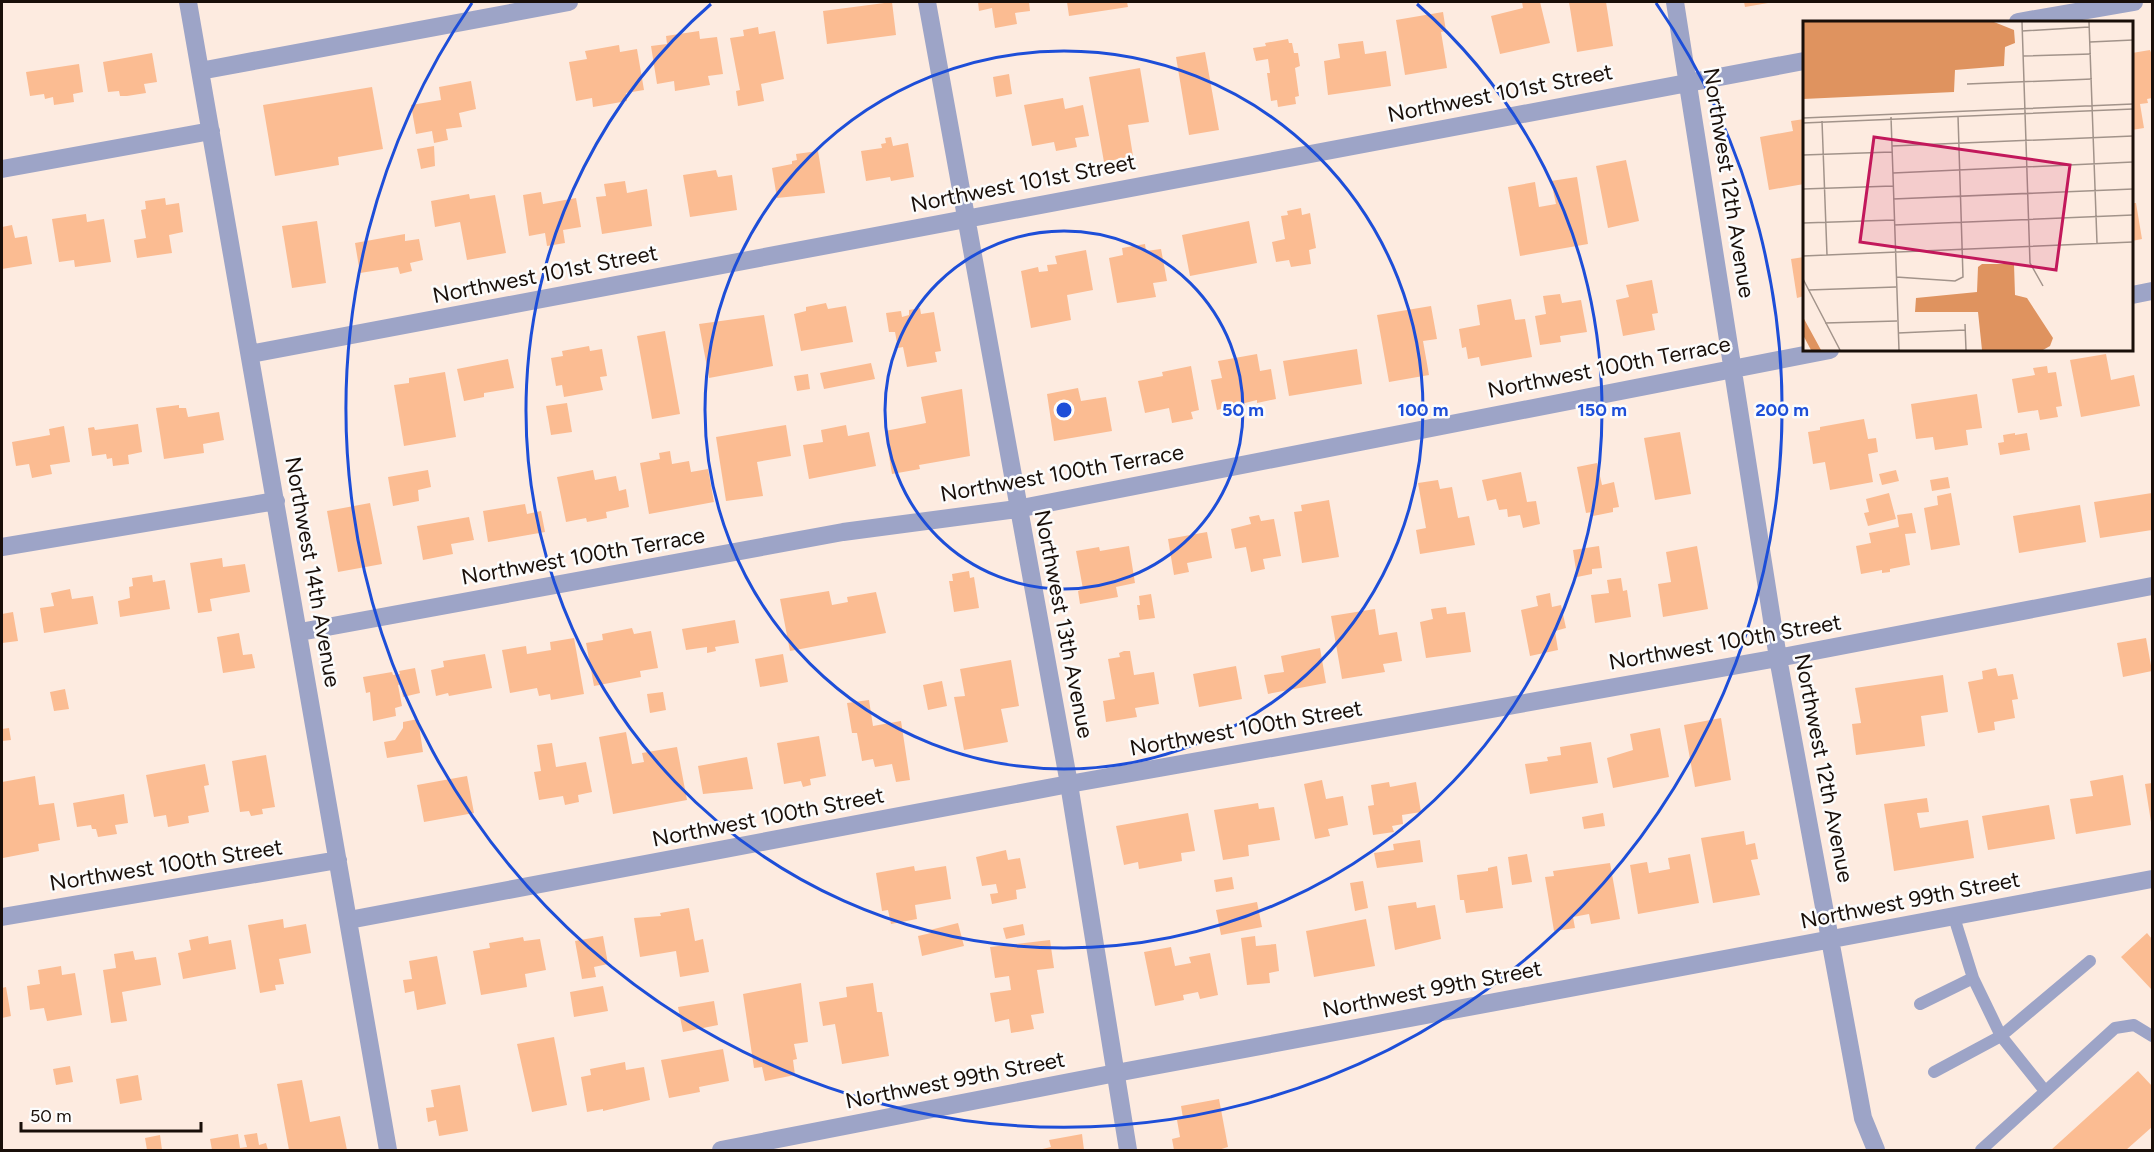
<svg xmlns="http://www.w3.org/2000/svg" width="2154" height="1152" font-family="Figtree,sans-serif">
<rect width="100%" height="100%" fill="#fdebe0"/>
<!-- building -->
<path fill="#fbbc92" d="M892,2L896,35L827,44L823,11Z
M978,2H1029L1030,11L1015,13L1017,24L995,28L992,8L979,11Z
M1067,2H1127L1128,7L1069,16Z
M1522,2H1540L1550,43L1500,54L1491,16L1523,8Z
M1569,2H1606L1613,46L1577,52Z
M1744,2H1768V3L1745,7Z
M1443,12L1446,31L1441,32L1447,68L1405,75L1396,20Z
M758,27L759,34L775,31L784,79L761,84L764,101L738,106L736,91L740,90L730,38L744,36L743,30Z
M699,31L700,39L717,37L723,74L708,76L710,85L675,91L674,81L657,84L651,46L667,44L666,36Z
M1288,39L1289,43H1292L1294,53H1298L1300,66L1295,68L1299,96L1295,97L1296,104L1278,107L1277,100L1271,101L1267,73H1270L1268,59L1256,61L1253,48L1266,46L1265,43Z
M1363,41L1365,54L1386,51L1391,86L1328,95L1324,61L1340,58L1338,44Z
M619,45L620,52L637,49L644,90L626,93L627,101L593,107L592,98L576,101L569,62L587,59L585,51Z
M2150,50L2152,55V98L2147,99L2148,103L2140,104L2144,128L2132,130V53Z
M1205,52L1219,130L1189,135L1176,57Z
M152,53L157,82L144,84L146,93L127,96H120L119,91L108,92L103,62Z
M79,64L83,92L73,94L74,102L54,105L53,97L45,99L44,94L30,96L26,72Z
M1140,68L1149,122L1128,125L1133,156L1104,162L1089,77Z
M1009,74L1012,94L996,97L993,77Z
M471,81L476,109L459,113L462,127L446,129L448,140L434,143L432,131L416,134L411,105L441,100L439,87Z
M372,87L383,149L338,157L339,165L275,176L263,105Z
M1063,98L1065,109L1083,105L1089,136L1075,138L1077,147L1056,151L1054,142L1032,146L1024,105Z
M1804,119V184L1769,190L1760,137L1793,131L1791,121Z
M891,137L893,146L908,143L914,177L891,181L890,177L866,181L861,151L882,148L881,144L886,143L885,138Z
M434,146L435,166L421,169L417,149Z
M818,151L825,193L777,198L772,168L792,164V161L797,160L796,154Z
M1626,160L1639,221L1608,228L1596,166Z
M716,170L718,177L732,175L737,210L690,217L683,175Z
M1577,177L1588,244L1520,256L1508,187L1535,182L1539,207L1556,204L1551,181Z
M625,181L627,193L647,189L652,226L602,234L596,197L606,196L604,184Z
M541,192L543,204L576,198L581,227L563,230L565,243L547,246L545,233L529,236L523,195Z
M469,194L470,199L495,195L506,253L467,260L460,222L435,227L431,201Z
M165,198L166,205L179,203L183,232L169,235L172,253L137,258L134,240L146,238L141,210L146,209L145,201Z
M2132,203H2136L2142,239L2132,241Z
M1301,208L1302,215L1310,213L1316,248L1309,250L1311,264L1291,267L1289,260L1276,262L1272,242L1285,239L1281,216L1288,215L1287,211Z
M86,214L87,222L104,219L111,262L75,267L74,260L59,262L52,219Z
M317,221L326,283L292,288L282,226Z
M1249,221L1257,263L1190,276L1182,235Z
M12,225L15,238L27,236L32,264L2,269V227Z
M405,234V241L419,239L423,260L410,263L412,271L400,274L398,267L360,273L355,243Z
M1145,244L1146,251L1161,249L1167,281L1153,283L1156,297L1117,303L1109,258L1123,255L1122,248Z
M1086,250L1093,290L1067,295L1071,320L1031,328L1021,271L1038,267L1039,272L1048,271L1047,265L1057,264L1055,256Z
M1804,257V296L1797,298L1791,259Z
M1652,280L1658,313L1652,314L1655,330L1623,336L1616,300L1629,297L1626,285Z
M1560,294L1562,303L1581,300L1587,332L1560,336L1561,342L1540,345L1535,316L1546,314L1543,296Z
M1511,299L1515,320L1525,319L1532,357L1481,366L1479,357L1468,359L1466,347L1462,348L1459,329L1480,325L1477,305Z
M826,303L828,309L846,306L853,342L801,351L794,314L806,311V307Z
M1431,306L1437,339L1423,341L1429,375L1389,382L1377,315Z
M920,308L921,314L934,312L941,351L935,352L937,362L907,367L903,347L898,348L895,332H889L886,313L901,311L902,317L909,315V310Z
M764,315L773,366L709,378L699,324Z
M665,331L680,414L652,419L637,336Z
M589,346L590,351L602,349L607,376L600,377L603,390L564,397L562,385L556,386L551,358L563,356L562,351Z
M1357,349L1362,384L1289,396L1283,361Z
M1257,354L1260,371L1271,369L1276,399L1257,403V400L1217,410L1211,380L1222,378L1218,361Z
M2106,354L2111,380L2134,375L2140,406L2081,417L2070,360Z
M508,359L514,388L484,393V397L464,401L457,369Z
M871,363L875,379L824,389L820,373Z
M1191,366L1199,410L1191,412L1193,419L1172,423L1169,408L1145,413L1138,381L1163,376L1162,372Z
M2047,366L2048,373L2056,372L2062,406L2056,407L2058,417L2040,420L2038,410L2018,413L2012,379L2035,375L2033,368Z
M445,372L456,437L404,446L394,385L409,383V378Z
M808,374L810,389L797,391L794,376Z
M1078,388L1081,401L1106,397L1112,431L1054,441L1047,394Z
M962,389L970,456L919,465L920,469L892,474L885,431L926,423L921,397Z
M1977,394L1982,428L1966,430L1968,445L1935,450L1933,437L1916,439L1911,404Z
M567,403L572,432L551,435L546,406Z
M179,405V408H186L188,417L219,412L224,440L203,444L204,453L164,459L156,408Z
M1864,419L1868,439L1876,438L1878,452L1868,454L1873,482L1830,490L1825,462L1813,464L1808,432L1820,430V427Z
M138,424L142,452L128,455L129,464L113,466L112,458L107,459L106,454L92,456L88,428L94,427L95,430Z
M786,425L791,456L757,462L763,496L726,501L716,437Z
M846,425L848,436L869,432L876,466L809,479L803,445L823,442L821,430Z
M64,426L70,462L50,465L52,474L32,478L29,464L16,466L12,442L50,435L49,429Z
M1680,432L1691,494L1655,500L1644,438Z
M2015,433V435L2027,433L2030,450L2000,455L1998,443L2004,442L2003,435Z
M670,451L672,464L689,461L691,472L708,469L714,502L649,514L640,463L660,459L659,453Z
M1597,463L1602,485L1614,482L1619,507L1613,508V512L1593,516L1592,512L1586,513L1577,467Z
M428,470L431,487L418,490L419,501L393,506L388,477Z
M593,470L595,480L616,476L619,491L626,489L629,507L606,512L607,518L587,522L586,518L566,522L557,477Z
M1896,470L1899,481L1882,485L1879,474Z
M1521,472L1527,502L1536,501L1540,524L1523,528L1520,515L1508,517L1507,509L1499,510L1496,499L1487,501L1482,480Z
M1948,477L1950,488L1932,491L1930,480Z
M1438,480L1440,489L1452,487L1458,518L1469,516L1475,545L1420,554L1416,530L1426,528L1418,483Z
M1889,493L1896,519L1868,526L1864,513L1869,512L1866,499Z
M1951,493L1960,545L1931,550L1924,508L1938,505L1937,496Z
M2152,493V530L2100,538L2094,502Z
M1329,500L1339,557L1302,563L1294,512L1302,511L1301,505Z
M370,503L382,564L338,572L327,511Z
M525,504L527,514L541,511L545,532L488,542L483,511Z
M2080,505L2086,542L2019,553L2013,516Z
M1912,513L1916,533L1905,534L1910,565L1890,569V572L1882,573V570L1861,574L1856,546L1871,543L1869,533L1899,527L1897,515Z
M1259,515L1261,521L1274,519L1281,556L1263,559L1265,569L1251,572L1246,547L1235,549L1231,529L1251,524L1249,517Z
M469,517L474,540L451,544L453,554L423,560L417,526Z
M1207,532L1212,558L1187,563L1189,572L1174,575L1168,539Z
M1129,546L1135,583L1116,587L1118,597L1080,604L1078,591L1083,589L1076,551L1099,547L1100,551Z
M1599,546L1602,568L1592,569V574L1577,577L1573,550Z
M1697,546L1708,609L1663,617L1658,584L1671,582L1666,552Z
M222,558L223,567L245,564L250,592L210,599L212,611L198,613L190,563Z
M969,571L970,578L974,577L979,608L954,612L949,581H953L952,574Z
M152,575L153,582L165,580L170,609L120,617L118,601L130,598L129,587L133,586L132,578Z
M1621,578L1623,591L1627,590L1631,617L1595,623L1591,595L1609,593L1607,580Z
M70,589L72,599L93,596L98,624L44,633L40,608L54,606L51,593Z
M829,591L832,605L848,602L847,597L876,592L886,633L790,651L780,599Z
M1550,593L1552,607L1561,605L1566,628L1555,631L1558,650L1530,656L1521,610L1538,606L1536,596Z
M1151,594L1155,618L1139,620L1137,605H1140L1139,596Z
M1446,607L1447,614L1465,612L1471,652L1426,658L1420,622L1433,619L1431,609Z
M1375,609L1379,635L1397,632L1402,661L1383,664L1385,672L1342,679L1331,616Z
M13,612L18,641L2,643V614Z
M735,620L739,643L715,647L716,651L707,653V647L686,650L682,629Z
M632,628L634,634L651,631L658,668L640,671L641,677L594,686L586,643L603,640L602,634Z
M239,633L243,655L252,654L255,668L223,673L217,637Z
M574,638L584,694L551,700L550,694L539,696L537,688L510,693L502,650L526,646L527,654L551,650L550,642Z
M2146,638L2152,671L2123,677L2117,643Z
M1320,648L1326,683L1268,694L1264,675L1284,672L1281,656Z
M1124,651H1130L1134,675L1154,672L1159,704L1135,708L1137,717L1106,722L1103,701L1115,699L1108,659L1120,657L1119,653Z
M485,654L492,688L449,696L448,693L436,696L431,670L444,667L443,661Z
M783,654L788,682L760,687L755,659Z
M1011,660L1019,706L1001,709L1008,742L964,750L954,697L965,696L960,669Z
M1236,666L1242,699L1199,707L1193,674Z
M415,668L420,693L403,697L401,684L398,685L402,706L395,708L396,716L373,721L370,692L366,693L363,677L392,672L393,675L400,674L399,671Z
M1996,668L1998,676L2013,674L2018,699L2012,700L2015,718L1994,722L1995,730L1978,733L1968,682L1983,679L1982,671Z
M1943,675L1948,712L1921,716L1925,746L1856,755L1852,724L1861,723L1855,688Z
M942,681L947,706L928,710L923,685Z
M65,689L69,709L54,711L50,692Z
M663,692L666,710L650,713L647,694Z
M869,700L873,726L901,721L910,780L896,782L892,764L875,767L873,759L862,761L857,733H852L847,703Z
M1721,718L1731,780L1695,787L1684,725Z
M418,719L423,752L387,758L384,742L395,740L403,728V722Z
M9,728L11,740L2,741V729Z
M1660,728L1669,777L1613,788L1607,758L1633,750L1630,734Z
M626,732L632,764L644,762L642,753L677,747L687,800L613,814L599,737Z
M819,736L826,776L810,779L811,785L803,787L801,781L784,784L777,743Z
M1591,742L1598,783L1530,794L1525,764L1548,761L1547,757L1561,755L1560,747Z
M552,743L556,767L586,762L592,792L578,795L579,802L565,805L563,796L539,800L534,772L541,771L537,745Z
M266,755L275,807L262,809L263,814L251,816L249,811L240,812L232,761Z
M747,757L753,789L703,794L698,766Z
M205,764L209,785L204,786L209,812L188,816L189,823L168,827L166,815L154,817L146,775Z
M2123,775L2131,825L2076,834L2070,799L2093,796L2090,781Z
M35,776L39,805L54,803L60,840L38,844L39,851L3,858L2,782Z
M467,776L474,813L424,822L417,785Z
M1322,780L1326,799L1343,796L1348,825L1328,829L1330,836L1315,839L1304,784Z
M1389,782L1390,787L1416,782L1421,812L1402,815L1403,824L1392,826L1394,832L1373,835L1368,806L1374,805L1371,785Z
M2152,783V822H2151L2145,784Z
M124,794L128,823L115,825L117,834L98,837L96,829H92L91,825L77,827L73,803Z
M1927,798L1929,812L1917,813L1920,828L1968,820L1974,858L1894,871L1884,804Z
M1258,803L1259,809L1274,807L1280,840L1248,845L1249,856L1223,860L1214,810Z
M2049,805L2055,839L1988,850L1982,816Z
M1188,813L1195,851L1181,853L1182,861L1139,869L1138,862L1124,865L1116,826Z
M1603,813L1605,826L1584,829L1582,817Z
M1744,831L1746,845L1755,843L1758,859L1751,860L1760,895L1713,903L1701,838Z
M1420,840L1423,862L1377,868L1374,853L1394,850L1393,844Z
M1006,850L1008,860L1020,858L1026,888L1016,890L1017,899L992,904L990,894L998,893L996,884L982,886L976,857Z
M1527,854L1532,882L1512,885L1508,857Z
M1690,854L1699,903L1638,914L1630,865L1647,862L1649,873L1670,869L1668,858Z
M1610,863L1620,919L1591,924L1589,914L1573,917L1575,928L1554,931L1545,877L1554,876L1553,871Z
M914,866L915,871L946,866L951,899L915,905L917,919L891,924L888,910L882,911L876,873Z
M1497,866L1503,908L1466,913L1464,900H1460L1457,875L1488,871V868Z
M1232,877L1234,889L1216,892L1214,880Z
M1363,881L1368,908L1355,911L1350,883Z
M1257,902L1262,927L1221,935L1216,910Z
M1416,902L1417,908L1435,905L1441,939L1395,950L1388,906Z
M689,908L695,941L703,939L709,972L680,977L676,951L640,957L634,918L661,916L660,913Z
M283,919L284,928L306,924L311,953L279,959L284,984L275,985L276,990L260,993L248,925Z
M1366,919L1375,966L1314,977L1306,931Z
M958,923L964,946L922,956L918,936L931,933L930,930Z
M1023,924L1025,935L1006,939L1003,928Z
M2147,933L2152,939V990L2121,957Z
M208,936L209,944L231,940L236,969L183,979L178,953L191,950L189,940Z
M603,936L608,964L594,967L596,977L582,979L575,941Z
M1255,936L1256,946L1276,944L1279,971L1269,973L1270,983L1247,985L1241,938Z
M523,937L524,941L540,939L546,970L525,974L527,987L481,995L473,951L490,948L489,943Z
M1050,940L1054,968L1037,970L1044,1013L1031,1015L1034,1029L1011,1033L1009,1019L995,1022L990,993L1011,990L1009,976L995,978L990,947Z
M1171,947L1175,966L1191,963L1189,957L1210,953L1218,995L1200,999L1198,992L1183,995L1184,1000L1155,1006L1144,952Z
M133,951L135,960L156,957L161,985L122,992L127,1021L111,1023L103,970L116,968L114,954Z
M437,956L446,1004L417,1010L414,991L405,993L403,980L412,979L409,961Z
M61,966L62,975L75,973L82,1015L47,1021L44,1008L30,1010L27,986L40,984L38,970Z
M801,983L808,1042L794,1044L797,1059L793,1060L795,1075L765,1081L762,1067L754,1068L743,994Z
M873,983L877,1012H882L889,1056L842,1064L835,1024L823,1026L819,1002L847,997L846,987Z
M603,986L608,1011L574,1017L570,992Z
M6,987L11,1016L2,1018V988Z
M714,1001L718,1025L683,1032L678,1007Z
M554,1037L567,1105L532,1112L517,1044Z
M723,1049L729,1081L699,1087L700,1092L669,1098L661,1060Z
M625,1062L626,1070L644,1067L650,1100L603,1111V1109L587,1112L581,1077L591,1075L590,1069Z
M70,1066L73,1082L56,1085L53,1069Z
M2138,1071L2152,1086V1127L2126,1150H2051Z
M138,1075L142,1100L120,1104L116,1079Z
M302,1080L310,1122L340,1116L347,1150H289L277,1084Z
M460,1085L468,1131L439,1136L436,1120L428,1122L426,1108L434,1107L431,1090Z
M1219,1099L1228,1147L1218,1150H1174L1172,1139L1180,1137L1177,1120L1183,1118L1181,1106Z
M257,1133L259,1145L266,1143L268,1150H212L210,1139L238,1134L240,1148L247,1147L244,1135Z
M1082,1134L1084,1150H1038L1051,1147L1049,1140Z
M160,1135L162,1150H147L145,1138Z"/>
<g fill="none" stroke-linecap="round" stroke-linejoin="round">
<!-- service -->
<path stroke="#9da4c7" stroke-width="12" d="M1953,914L1973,978L2001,1036L2045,1091
M1920,1004L1973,978
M1934,1072L2001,1036L2090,961
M1981,1150L2115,1028L2134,1025L2152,1036"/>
<!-- minor -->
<path stroke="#9da4c7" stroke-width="18" d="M188,2L388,1150
M927,2L1069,784L1128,1150
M1675,2L1778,658L1863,1118L1876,1150
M2018,22L2134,2
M200,71L569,2
M2,169L211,131
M2132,295L2152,291
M250,354L1804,61
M2,547L276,501
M300,632L843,532L1017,509L1830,350
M2,917L338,860
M349,920L1069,784L1778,658L2152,586
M721,1150L1116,1073L2152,879"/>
</g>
<!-- distance rings -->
<g fill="none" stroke="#1d4ed8" stroke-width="3">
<circle cx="1064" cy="410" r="179"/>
<circle cx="1064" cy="410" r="359"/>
<path d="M1417 4A538 538 0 1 1 711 4"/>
<path d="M1656 3A718 718 0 1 1 472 3"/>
</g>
<g text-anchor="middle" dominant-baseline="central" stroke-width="5" stroke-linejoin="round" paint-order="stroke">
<!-- street labels -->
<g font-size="22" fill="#190f09" stroke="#fcfcfc">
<text transform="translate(1500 93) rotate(-11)">Northwest 101st Street</text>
<text transform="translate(1023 183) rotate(-11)">Northwest 101st Street</text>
<text transform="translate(1729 183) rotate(81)">Northwest 12th Avenue</text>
<text transform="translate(545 274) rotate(-11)">Northwest 101st Street</text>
<text transform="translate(1609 367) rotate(-11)">Northwest 100th Terrace</text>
<text transform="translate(1062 473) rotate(-10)">Northwest 100th Terrace</text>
<text transform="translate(583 556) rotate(-10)">Northwest 100th Terrace</text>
<text transform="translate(313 572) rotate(80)">Northwest 14th Avenue</text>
<text transform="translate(1064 624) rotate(79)">Northwest 13th Avenue</text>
<text transform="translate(1725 642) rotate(-10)">Northwest 100th Street</text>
<text transform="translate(1246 728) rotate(-10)">Northwest 100th Street</text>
<text transform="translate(1824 768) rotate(79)">Northwest 12th Avenue</text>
<text transform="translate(768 817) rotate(-11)">Northwest 100th Street</text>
<text transform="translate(166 865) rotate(-9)">Northwest 100th Street</text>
<text transform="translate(1910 900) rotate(-11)">Northwest 99th Street</text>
<text transform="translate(1432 989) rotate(-11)">Northwest 99th Street</text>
<text transform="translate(955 1080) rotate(-11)">Northwest 99th Street</text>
</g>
</g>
<!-- overview -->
<g transform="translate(1803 21)">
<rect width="330" height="330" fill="#fdebe0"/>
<path d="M0,1H191L211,9L212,22L202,26L201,45L152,49L151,71L0,78ZM179,243H211L212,274L224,277L250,317L247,325L240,329H179L175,291H112L113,277L174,271L175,246ZM0,296L18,329H8L0,314Z" fill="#df935f"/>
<path fill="none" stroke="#a2938a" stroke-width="1.5" d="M219,1L227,242L240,265M286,1L294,222M219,10L286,6M287,21L330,19M220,35L288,33M164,63L289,58M88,96L96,329M0,97L330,83M19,100L24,234M0,102L330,88M89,125L330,115M0,134L89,131M90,152L330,141M0,168L90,165M90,178L330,168M0,202L91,199M91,204L330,194M0,235L330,221M93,256L152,260L160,256L155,95M0,258L37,329M5,269L93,266M22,302L94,300M162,303L163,329M95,312L162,309"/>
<path fill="#c2185b" fill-opacity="0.15" stroke="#c2185b" stroke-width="3" d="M71,116L267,144L253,249L57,221Z"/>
<rect width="330" height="330" fill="none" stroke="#190f09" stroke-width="3"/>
</g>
<circle cx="1064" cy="410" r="9" fill="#1d4ed8" stroke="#fcfcfc" stroke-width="3"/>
<g font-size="18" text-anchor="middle" font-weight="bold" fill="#1d4ed8" stroke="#fcfcfc" stroke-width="5" stroke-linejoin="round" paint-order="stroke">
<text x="1243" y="416">50 m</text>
<text x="1423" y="416">100 m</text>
<text x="1602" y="416">150 m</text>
<text x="1782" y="416">200 m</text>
</g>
<!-- border -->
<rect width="2154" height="1152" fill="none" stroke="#190f09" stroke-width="6"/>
<!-- scale -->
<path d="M21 1122v9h180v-9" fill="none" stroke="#190f09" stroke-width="3"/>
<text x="30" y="1122" font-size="18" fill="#190f09" stroke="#fcfcfc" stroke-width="4.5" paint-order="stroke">50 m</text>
</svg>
